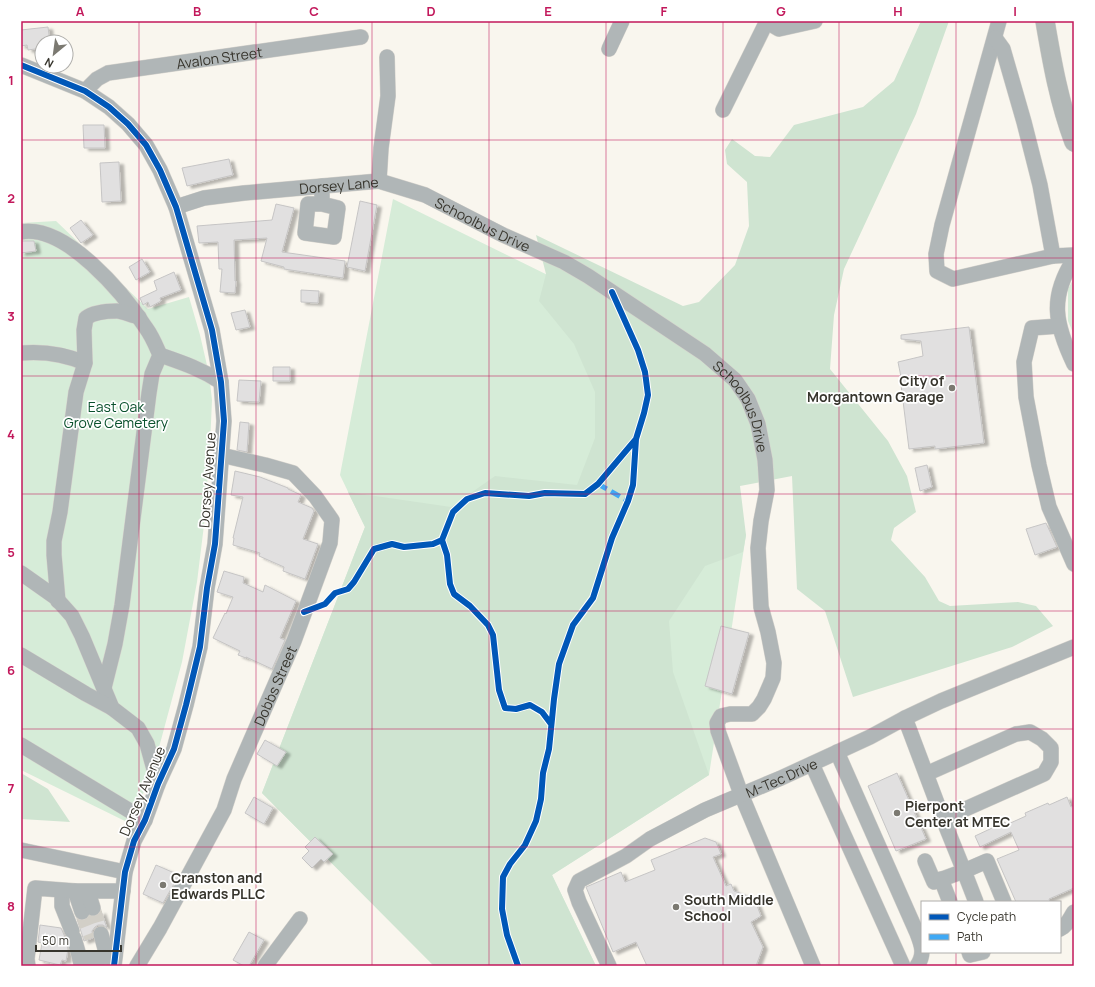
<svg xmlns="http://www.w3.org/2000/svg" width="1095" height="987" font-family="Manrope,sans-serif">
<defs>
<filter id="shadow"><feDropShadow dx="4.5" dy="2.5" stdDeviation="1" flood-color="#0004"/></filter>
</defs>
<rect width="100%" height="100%" fill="#f9f6ee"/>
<!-- green -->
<path fill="#d6ecd8" d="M393,199L637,319L746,535L709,775L552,875L596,966H434L262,793L365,527L340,475Z
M56,221L148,309L189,297L200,335L209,374L212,400L210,445L204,525L197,582L182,662L154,766L131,824L21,770V223Z
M1074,278V335L1068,321V289Z"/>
<!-- forest -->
<path fill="#cfe4d1" d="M921,21H949L916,114L844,269L834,315L830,369L888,441L907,476L916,512L894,528L891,540L925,577L939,601L950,606L1018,602L1036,606L1053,626L1012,647L853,697L825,611L797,589L792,476L740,486L746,535L743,552L705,566L669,621L673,672L709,775L552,875L596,966H434L262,793L365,527L348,492L451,507L495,476L577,485L595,438V392L574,344L539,301L546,274L536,235L683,306L699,302L735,265L749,226L747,182L727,164L725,150L732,139L755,156L770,157L794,125L863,107L894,81Z
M21,773L48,789L70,822L21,819Z"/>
<!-- building -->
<path fill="#e1e0e0" stroke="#c6c5c5" filter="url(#shadow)" d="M48,27L50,42H42V48L28,50L27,45L21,46V30Z
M83,125H104L105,148H84Z
M229,159L233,175L187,186L182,168Z
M119,162L121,201L102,202L100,163Z
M360,201L377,205L365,271L347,267Z
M276,204L294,208L282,252L345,261L343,278L284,269V267L261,261L267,238L234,240L235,281H236L235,293L220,292L222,269H219L218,242L199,243L197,226L272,220Z
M81,220L93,235L81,243L70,228Z
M21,241H34L36,251L21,253Z
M142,259L150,272L136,280L129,267Z
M174,272L181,290L160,298L161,301L150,307L148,302L143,305L140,298L157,290L154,281Z
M301,290L319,291L318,303L301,302Z
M245,310L250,327L236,330L231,313Z
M969,327L984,443L935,449V446L909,449L900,377H901L898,362L923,356L921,341L901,339V335Z
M273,367H290V381H273Z
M239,380L261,381L259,402L237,401Z
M240,422L249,423L247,452L237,450Z
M927,465L932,487L920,491L915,468Z
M235,471L260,477L288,488V489L301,495L298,502L312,508L314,511L303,539L318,544L305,579L283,571L284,567L259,556L260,553L233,545L234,538H233L243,497L231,495Z
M1046,523L1057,547L1035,555L1026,529Z
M224,571L244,577L243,583L263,592L265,585L296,601L280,638L285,640L272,669L246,657V658L238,655L240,651L213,638L225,613L226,614L233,597L217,592Z
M721,626L749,633L732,694L705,686Z
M265,740L286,752L277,766L257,754Z
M897,773L926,839L896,851L868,786Z
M254,797L273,808L264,824L245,813Z
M1067,797L1071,807L1074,806V888L1049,899L1050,902H1016L997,859L1019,850L1011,832L980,847L975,836L1005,822L1006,825L1026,816L1025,813L1048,803L1049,805Z
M315,837L333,854L324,862L321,859L312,868L302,858L309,851L305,847Z
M705,838L716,842L721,854L713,857L726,886L731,884L734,891L754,898L761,916L751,922L763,947L756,966H647L636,942L613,952L586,887L621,872L625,882L655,870L651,860Z
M156,865L179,875L163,903L143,894Z
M101,911L107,928L103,925H98L95,927L92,931L93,938L84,941L77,919L81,921L85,920L90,916H96Z
M40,925L61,928L65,937L68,949L66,961L62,960L60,965L39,960L42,943L38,942Z
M249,932L264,940L249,966H244L233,960Z"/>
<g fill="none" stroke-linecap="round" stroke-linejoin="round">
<!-- minor-tunnel -->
<path stroke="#d2cfc7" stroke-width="15" stroke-dasharray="15 8" stroke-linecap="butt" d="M93,908L101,934
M82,912L92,938"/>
<!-- minor casing -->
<g stroke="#d5d2cc" stroke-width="16">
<g id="minor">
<path d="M999,21L942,225L936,254L937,271L953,279L1053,256L1074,255"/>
<path d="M767,22L779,29L815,21"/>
<path d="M995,38L1003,49L1024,122L1040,185L1053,256"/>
<path d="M609,49L622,21"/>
<path d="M21,65L85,91L109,107L128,124L146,145L160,170L176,207L212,330L221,382L224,421L215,544L207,588L200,647L186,705L174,749L158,784L145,820L134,841L125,872L114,966"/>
<path id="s1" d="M85,91L97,79L108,73L361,37"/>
<path d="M723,110L767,21"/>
<path d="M379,181L381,148L388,96L387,57"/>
<path d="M322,204L338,208L334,237L305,233L308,204H322V186"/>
<path id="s2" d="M176,207L204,198L244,193L379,181L425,195L503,235L564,262L588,276L705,354L735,380L748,399L758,424L765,460L767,490L761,521L758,548L761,607L768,632L774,663L773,678L764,699L759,707L752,714H730L721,716L717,723L718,731L741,794L813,966"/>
<path d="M21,232C66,224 124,294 146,328C152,336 156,346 160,355L152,374L149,393L122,605L115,644L104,688"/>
<path d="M1074,259C1049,298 1055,324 1074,364"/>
<path d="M1059,326L1032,328L1024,362L1026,397L1039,465L1049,507L1074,564"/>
<path d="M21,353C44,351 64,354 85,363"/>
<path d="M160,355C183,363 201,369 221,382"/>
<path d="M21,573L55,597L72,616L82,636L112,708L138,728L147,744L158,784"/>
<path d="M58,601L54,555V541L60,512L76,392L85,363L84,330L86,318C94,312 107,311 117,311C122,311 133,316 139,317"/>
<path d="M21,655L86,694L112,708"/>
<path d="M905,718L943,819L1044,774L1051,762V748L1042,739L1030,732L1016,734L926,774"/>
<path d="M21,745L145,820"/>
<path d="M837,752L917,933C922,946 925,954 917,966"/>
<path d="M812,764L903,966"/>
<path d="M21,850L125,872"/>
<path d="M925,861L934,882L964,871L943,819"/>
<path d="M941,879L950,902"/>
<path d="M62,891V906L72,931"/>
<path d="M75,891L82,912"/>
<path d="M88,892L93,908"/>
<path d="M976,902L964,871L987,861L1004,902"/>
<path d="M1060,929C1067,926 1070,918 1074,912"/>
<path d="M101,934L107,956"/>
<path d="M74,938L82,966"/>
<path d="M969,952L970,955L983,952"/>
<path d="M80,960L115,956"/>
<path d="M28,966L27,959L35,888L75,891H123"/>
<path id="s3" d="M137,966L160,928L224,810L234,779L294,641L330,543L332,520L315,496L293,473L265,465L221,455"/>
<path d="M265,966L300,919"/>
<path id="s4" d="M609,966L579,902L575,890L579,881L626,856L650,839L705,810L781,778L870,737L905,718L941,701L1074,647"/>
</g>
</g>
<!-- major casing -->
<g stroke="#d5d2cc" stroke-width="20">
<path id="major" d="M1045,21C1052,62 1059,102 1074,142"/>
</g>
<!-- minor -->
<use href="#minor" stroke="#b0b6b7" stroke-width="15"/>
<!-- major -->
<use href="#major" stroke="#b2b8b7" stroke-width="19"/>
<!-- quiet -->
<path stroke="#3fa9f5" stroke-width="5" stroke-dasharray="10 5" stroke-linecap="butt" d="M598,484L628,501"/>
<!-- cycleway casing -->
<g stroke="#fff" stroke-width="8">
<path id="cycleway" d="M21,65L85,91L109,107L128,124L146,145L160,170L176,207L212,330L221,382L224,421L215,544L207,588L200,647L186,705L174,749L158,784L145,820L134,841L125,872L114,966
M304,612L325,604L335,593L348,589L354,582L374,549L392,544L404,547L433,544L442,540
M551,724L542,712L530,705L516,709L505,708L499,690L493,635L488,625L470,606L454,594L450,584L447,555L442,540L453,512L467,499L485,493L529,496L545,493L585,494L598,484L636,439
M518,966L507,935L502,909L503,877L510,864L525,845L536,821L541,799L543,773L549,749L554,699L559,664L573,625L593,598L612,538L628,501L633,485L636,439L644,413L648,395L645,372L638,350L612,292"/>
</g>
<!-- cycleway -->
<use href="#cycleway" stroke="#0057b8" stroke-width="6"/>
</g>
<!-- grid -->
<path fill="none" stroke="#c2185b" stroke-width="1" stroke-opacity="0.55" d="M139,21V966M256,21V966M372,21V966M489,21V966M606,21V966M723,21V966M839,21V966M956,21V902M21,140H1074M21,258H1074M21,376H1074M21,494H1074M21,611H1074M21,729H1074M21,847H1074M956,952V966"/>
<!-- markers -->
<g fill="#7b7971" stroke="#fff" stroke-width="1.5">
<circle cx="952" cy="388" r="4"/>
<circle cx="897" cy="813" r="4"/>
<circle cx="163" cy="885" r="4"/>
<circle cx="676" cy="907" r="4"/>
</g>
<g text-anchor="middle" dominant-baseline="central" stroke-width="3.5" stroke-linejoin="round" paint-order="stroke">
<!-- street labels -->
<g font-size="14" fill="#37352d" stroke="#fff">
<text stroke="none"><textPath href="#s1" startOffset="142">Avalon Street</textPath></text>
<text stroke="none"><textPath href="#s2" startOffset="165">Dorsey Lane</textPath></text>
<text stroke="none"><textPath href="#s2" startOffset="318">Schoolbus Drive</textPath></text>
<text stroke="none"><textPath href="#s2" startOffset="642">Schoolbus Drive</textPath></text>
<text transform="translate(207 480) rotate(-86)">Dorsey Avenue</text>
<text stroke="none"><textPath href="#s3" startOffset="313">Dobbs Street</textPath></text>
<text stroke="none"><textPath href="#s4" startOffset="321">M-Tec Drive</textPath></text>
<text transform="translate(142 791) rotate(-67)">Dorsey Avenue</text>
</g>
<!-- poi labels -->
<g font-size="14" font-weight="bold" fill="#37352d" stroke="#fff" text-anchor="start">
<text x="944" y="380" text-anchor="end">City of<tspan x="944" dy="16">Morgantown Garage</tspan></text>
<text x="905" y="805">Pierpont<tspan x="905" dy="16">Center at MTEC</tspan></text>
<text x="171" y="877">Cranston and<tspan x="171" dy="16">Edwards PLLC</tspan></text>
<text x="684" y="899">South Middle<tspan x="684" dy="16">School</tspan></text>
</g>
<!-- park labels -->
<g font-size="14" fill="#0a512d" stroke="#fff">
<text x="116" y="406">East Oak<tspan x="116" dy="16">Grove Cemetery</tspan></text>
</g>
</g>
<!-- border -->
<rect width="1095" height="987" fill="none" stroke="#ffffff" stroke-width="44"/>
<!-- legend -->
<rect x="921" y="901" width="140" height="52" fill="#ffffff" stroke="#afaeab"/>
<rect x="929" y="914" width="20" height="6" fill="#0057b8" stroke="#afaeab"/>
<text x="957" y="921" font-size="12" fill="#37352d">Cycle path</text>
<rect x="929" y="934" width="20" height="6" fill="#3fa9f5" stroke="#afaeab"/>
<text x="957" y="941" font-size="12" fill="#37352d">Path</text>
<!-- north arrow -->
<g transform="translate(54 54) rotate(209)"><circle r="19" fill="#ffffff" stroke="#afaeab"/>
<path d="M0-3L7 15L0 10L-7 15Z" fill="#7b7971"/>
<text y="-6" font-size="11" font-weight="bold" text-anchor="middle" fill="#37352d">N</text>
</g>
<!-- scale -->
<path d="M36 945v6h85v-6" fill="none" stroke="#37352d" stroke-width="2"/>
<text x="42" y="945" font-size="12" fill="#37352d" stroke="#ffffff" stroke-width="3" paint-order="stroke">50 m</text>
<rect x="22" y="22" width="1051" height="943" fill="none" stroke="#c2185b" stroke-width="1.5"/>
<g font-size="13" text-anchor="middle" font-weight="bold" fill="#c2185b">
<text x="80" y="16">A</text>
<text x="197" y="16">B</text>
<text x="314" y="16">C</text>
<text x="431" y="16">D</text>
<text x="548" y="16">E</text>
<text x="664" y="16">F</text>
<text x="781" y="16">G</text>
<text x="898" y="16">H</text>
<text x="1015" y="16">I</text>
<text x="11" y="85">1</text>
<text x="11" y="203">2</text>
<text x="11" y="321">3</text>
<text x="11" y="439">4</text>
<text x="11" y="557">5</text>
<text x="11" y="675">6</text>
<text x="11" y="793">7</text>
<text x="11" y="911">8</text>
</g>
</svg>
